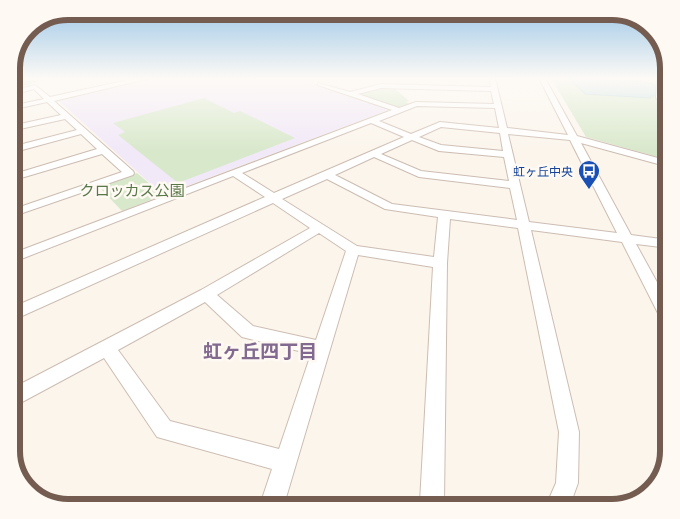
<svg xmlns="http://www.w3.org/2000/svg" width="680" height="519" font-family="Cabin,'Noto Sans JP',sans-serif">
<rect width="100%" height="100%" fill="#fbf5ec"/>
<!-- education -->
<path fill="#f1e8f8" d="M159,78H299L388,110L163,195L59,101Z"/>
<!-- green -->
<path fill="#d8e8cb" d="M551,78H618L669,81V160L586,137Z
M383,88H394L409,101L406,102L409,104L397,108L362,96V94Z
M204,98L234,113L240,111L295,138L178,183L118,135L125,132L113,123Z
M137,173L163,195L122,211L99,187Z"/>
<!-- water -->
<path fill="#c2dfe3" stroke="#a9cfd4" d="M568,78L645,82L655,85L656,96H650L651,98L585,94Z"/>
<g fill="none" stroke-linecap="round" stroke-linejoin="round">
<!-- minor casing -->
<g stroke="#ccbdb2" stroke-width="2">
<path id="minor" d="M137,78H151L54,101L133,171L134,173L133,175L11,217V210L122,172L102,154L11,181V175L97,149L81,134L11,153V147L77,130L65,119L11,131V126L61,115L47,102L11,110V106L44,99L34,89L11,95V91L35,85L50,97Z
M489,78H495L507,128L568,135L539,78H545L577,136L669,161V167L581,143L631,235L669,240V248L636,244L669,304V325L663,323L622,242L531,230L579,432L578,483L569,508H545L556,483L559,432L518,228L450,219L447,263L444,502L446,508H422L420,502L433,267L358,255L283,508H259L272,469L157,437L104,358L11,408V389L201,290L310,228L273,203L11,321V308L265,197L233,176L11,263V254L392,110L318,85V83L350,92L381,84L491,87ZM381,88L491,91L494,104L416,102L399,108L358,94ZM417,106L495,108L499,128L440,122L411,134L379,121ZM371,123L404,137L274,193L242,173ZM441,127L500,133L503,151L441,145L419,137ZM508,134L570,140L617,233L529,222ZM412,140L439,151L504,157L509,181L421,171L381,154ZM374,157L419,177L510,188L517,220L392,204L335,175ZM327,179L385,209L438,217L434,257L357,246L282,199ZM319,233L346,251L316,340L253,326L217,295ZM205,302L242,337L311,354L279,449L170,421L118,350Z
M660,79L669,80V84L663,83L664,98L660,100L656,98L657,81Z"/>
</g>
<!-- highway casing -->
<g stroke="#d8d1ce" stroke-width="2">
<path id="highway" d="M29,78H48L11,88V82Z"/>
</g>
<!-- minor -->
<use href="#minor" fill="#fff" fill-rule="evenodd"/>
<!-- highway -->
<use href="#highway" fill="#eeb9aa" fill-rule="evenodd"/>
</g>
<!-- sky -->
<linearGradient id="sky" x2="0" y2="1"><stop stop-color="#99c5e6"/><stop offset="0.52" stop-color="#fdfaf6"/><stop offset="1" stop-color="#fdfaf6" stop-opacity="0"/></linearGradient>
<rect width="680" height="151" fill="url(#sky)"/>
<!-- icons -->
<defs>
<g id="bus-pin" transform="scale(1.125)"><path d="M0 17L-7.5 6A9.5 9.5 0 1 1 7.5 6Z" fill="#1a4fb4" stroke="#fef9f2"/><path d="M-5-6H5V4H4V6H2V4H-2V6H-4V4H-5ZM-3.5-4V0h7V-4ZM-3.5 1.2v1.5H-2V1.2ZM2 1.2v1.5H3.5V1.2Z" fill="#fff"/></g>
</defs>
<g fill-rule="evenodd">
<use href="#bus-pin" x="589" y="171"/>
</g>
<g text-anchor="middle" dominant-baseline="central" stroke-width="5" stroke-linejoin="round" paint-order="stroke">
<!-- far-transit labels -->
<g font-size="12" fill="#164399" stroke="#fef9f2" text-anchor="end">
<text x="573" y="171">虹ヶ丘中央</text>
</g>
<!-- park labels -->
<g font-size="15" fill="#59784a" stroke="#fef9f2">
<text x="132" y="191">クロッカス公園</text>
</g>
<!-- near-neighbourhood labels -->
<g font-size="19" font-weight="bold" fill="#81698f" stroke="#fef9f2">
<text x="260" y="351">虹ヶ丘四丁目</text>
</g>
</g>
<!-- crop -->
<path d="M0 0H680V519H0ZM68 20H612A48 48 0 0 1 660 68V451A48 48 0 0 1 612 499H68A48 48 0 0 1 20 451V68A48 48 0 0 1 68 20Z" fill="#fef9f2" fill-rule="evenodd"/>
<path fill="none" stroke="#745c51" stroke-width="6" d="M68 20H612A48 48 0 0 1 660 68V451A48 48 0 0 1 612 499H68A48 48 0 0 1 20 451V68A48 48 0 0 1 68 20Z"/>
</svg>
